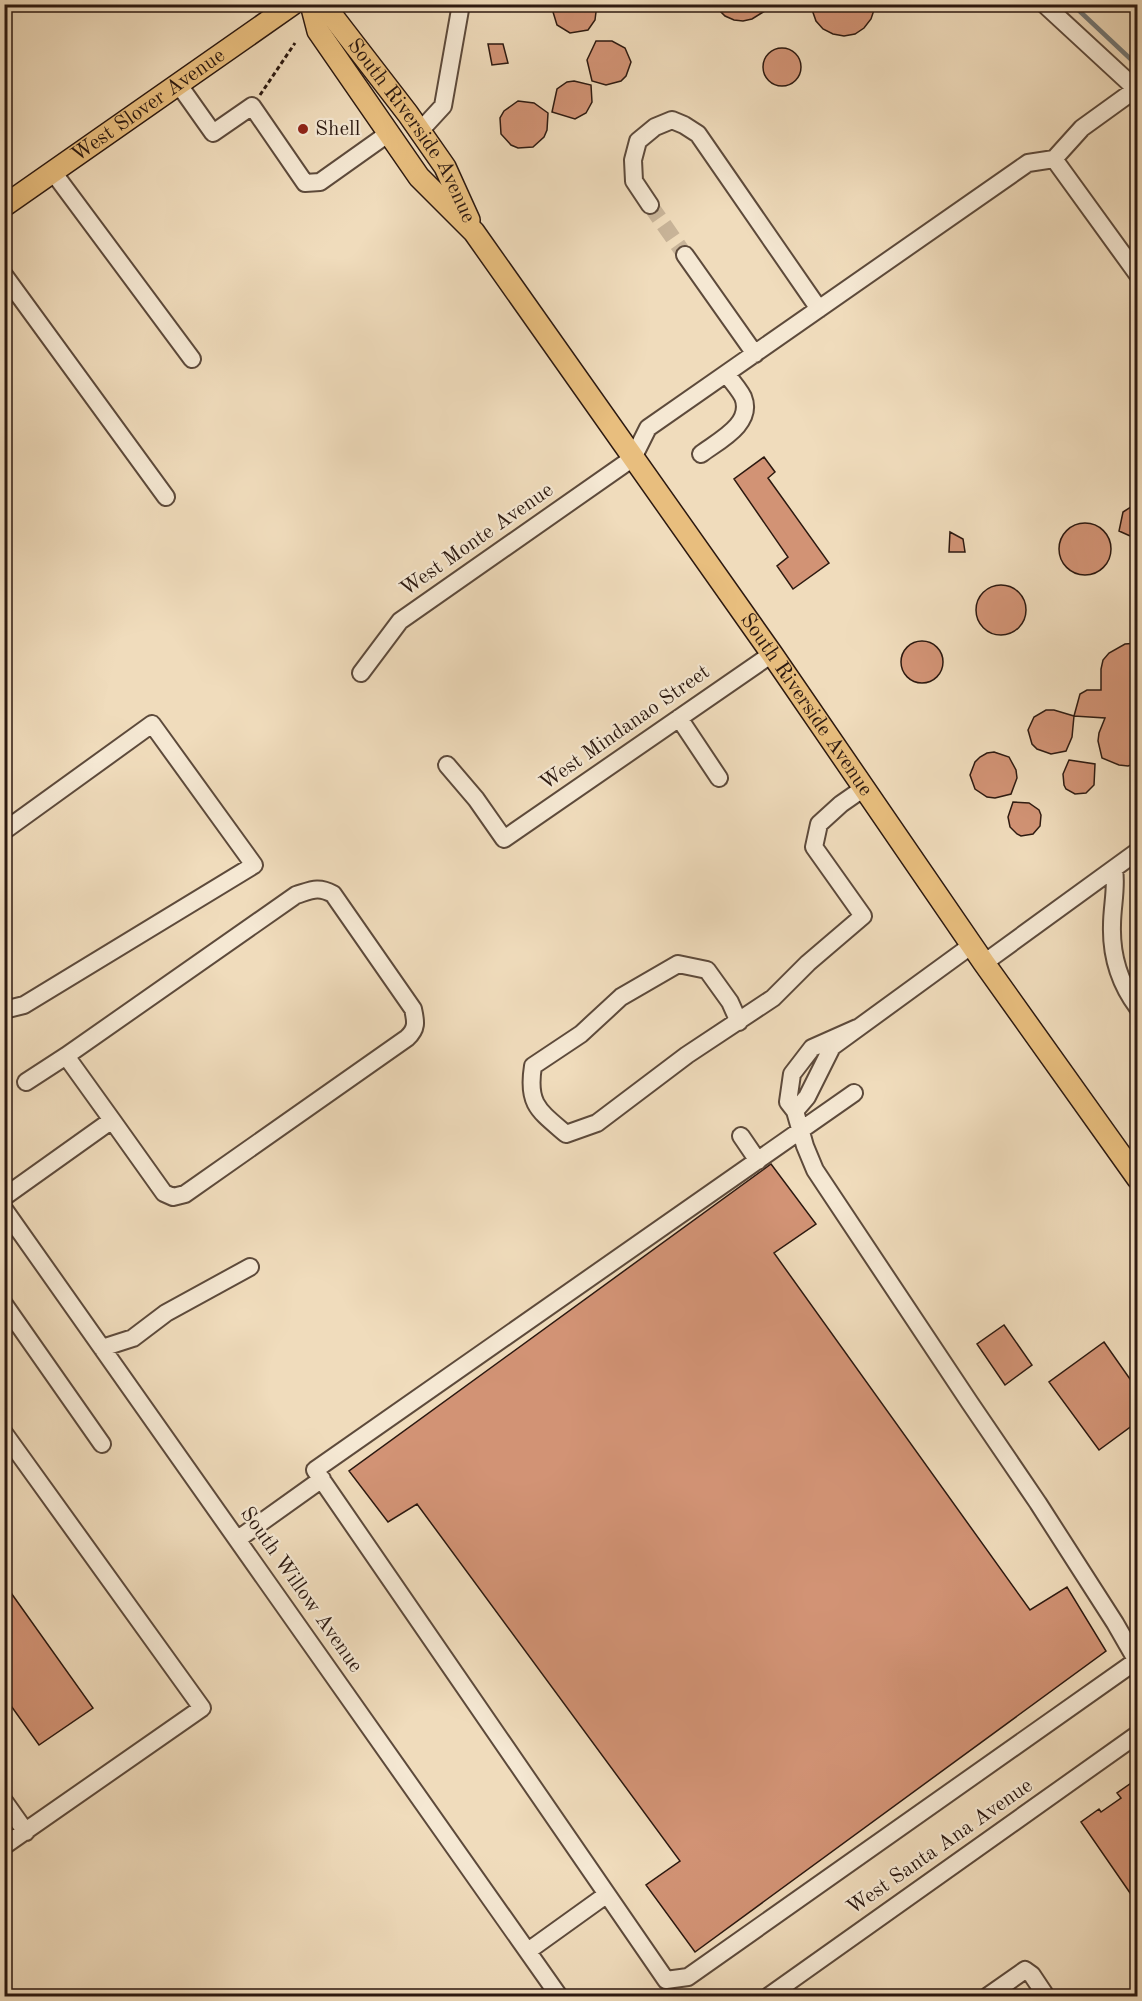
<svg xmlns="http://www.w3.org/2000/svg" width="1142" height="2001" font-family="'Old Standard TT',serif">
<rect width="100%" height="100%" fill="#f0dcbc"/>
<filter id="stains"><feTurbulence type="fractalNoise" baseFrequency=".00333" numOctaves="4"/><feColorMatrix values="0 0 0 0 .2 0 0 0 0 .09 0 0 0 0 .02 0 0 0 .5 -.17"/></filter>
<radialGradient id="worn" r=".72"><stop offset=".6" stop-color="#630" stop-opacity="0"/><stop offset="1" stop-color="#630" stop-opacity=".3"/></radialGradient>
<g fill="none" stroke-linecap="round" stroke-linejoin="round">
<!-- stream -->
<path stroke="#727877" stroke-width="4.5" d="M1072,4L1138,66"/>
</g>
<!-- building -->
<path fill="#d29375" stroke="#2c1910" stroke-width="1.5" d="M554,4H597L595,20L588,30L570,33L557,25L553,12Z
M713,4H776L752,19L743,21L734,20L725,16Z
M810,4H876L871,19L864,28L855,34L844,36L833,34L823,29L816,21Z
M596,41H612L625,48L631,62L626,76L621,81L606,85L592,81L587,60Z
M488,44H503L508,63L492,65Z
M763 67a19 19 0 1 1 38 0a19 19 0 1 1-38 0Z
M574,81L591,85L592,102L586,113L575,119L552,112L557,89L567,82Z
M518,101L534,103L548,113L547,130L544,137L533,147L518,148L511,145L501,134L500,118L504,111Z
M764,457L775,472L768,478L829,563L793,589L777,566L788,557L734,479Z
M1137,503V539L1119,531L1123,512Z
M1059 549a26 26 0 1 1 52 0a26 26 0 1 1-52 0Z
M950,532L963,539L965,552H949Z
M976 610a25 25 0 1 1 50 0a25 25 0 1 1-50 0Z
M901 662a21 21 0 1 1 42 0a21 21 0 1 1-42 0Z
M1137,643V763L1128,766L1119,765L1102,758L1098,741L1099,733L1105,718L1074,716L1072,737L1066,751L1051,754L1037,749L1032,744L1028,730L1034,717L1046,710H1054L1074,716L1080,694L1087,690H1101V669L1103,660L1109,653L1125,644Z
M994,752L1009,757L1016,770L1017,778L1011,794L995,798L987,797L975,789L970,775L975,762L980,757L987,753Z
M1069,760L1095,764L1094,785L1086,793L1075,794L1066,789L1064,785L1063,774Z
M1013,802L1029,803L1039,810L1041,815L1040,826L1033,834L1021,836L1017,834L1010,827L1008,817Z
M771,1164L816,1224L774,1253L1030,1610L1067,1587L1106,1651L695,1952L646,1885L680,1861L417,1504L388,1522L349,1471Z
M1004,1325L1032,1365L1005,1385L977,1344Z
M1104,1342L1137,1389V1422L1099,1450L1049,1382Z
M4,1583L93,1708L39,1745L4,1696Z
M1137,1779V1903L1081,1822L1099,1809L1101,1812L1121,1798L1117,1793Z"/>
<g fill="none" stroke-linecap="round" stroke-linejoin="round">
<!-- minor-tunnel -->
<path stroke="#c9b59a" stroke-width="16" stroke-dasharray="16 8" stroke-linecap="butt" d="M650,205L685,255"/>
<!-- minor casing -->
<g stroke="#5d4a3b" stroke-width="20">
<path id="minor" d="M179,85L213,133L252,106L305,183L320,182L389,133
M420,131L443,106L461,4
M1054,159L1138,275
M53,172L192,359
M650,205L634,181L633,160L638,141L655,127L672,120L684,125L698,134L819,309
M685,255L755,354
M4,275L166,497
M701,454C718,441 754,424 743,397C739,389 732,381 726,374
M361,673L400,621L633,458L648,428L1028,163L1054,159L1082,128L1136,89L1044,4
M679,718L719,778
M447,765L476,799L504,839L772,654
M4,831L152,724L254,865L24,1005L4,1010
M1114,869C1117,888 1112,906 1112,925C1111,956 1120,984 1138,1008
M984,963L1138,851
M739,1022L730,1002L707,970L678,964L621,997L581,1034L533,1066C527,1104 538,1110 566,1134L597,1123L687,1055L773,998L808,963L863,916L814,847L819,824L841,804L864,788
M857,1028L812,1048L792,1074L788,1102L795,1111L805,1146L815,1170L970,1403L1038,1503L1115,1623L1138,1663
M66,1056L112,1120
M854,1093L315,1470L666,1980L688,1977L1136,1661
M795,1111L807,1097L832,1047L972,945
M741,1136L758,1161
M4,1197L112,1120L164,1193L173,1197L185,1194L407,1038C417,1029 416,1022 413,1009L333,894C318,886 312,890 296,895L66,1056L26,1082
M4,1209L559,1996
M4,1304L102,1444
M102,1348L133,1338L166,1313L250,1267
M4,1433L202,1708L4,1846
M238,1539L322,1479
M4,1801L26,1832
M528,1951L606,1895
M769,1996L1138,1734
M988,1996L1025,1970L1032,1975L1046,1996"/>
</g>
<!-- major casing -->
<g stroke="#2c1910" stroke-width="24">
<g id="major">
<path id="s1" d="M311,4L318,31L419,177L474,232L772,654L984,963L1138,1179"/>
<path id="s2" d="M319,4L334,18L408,114L445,167L469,220"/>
<path id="s3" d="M4,206L293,4"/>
</g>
</g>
<!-- path -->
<path stroke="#2c1910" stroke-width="3" stroke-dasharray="4.5 3" stroke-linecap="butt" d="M260,95L295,43"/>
<!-- minor -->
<use href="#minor" stroke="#f5e8d3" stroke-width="16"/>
<!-- major -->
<use href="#major" stroke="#e8be7e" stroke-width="21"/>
</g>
<!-- markers -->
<circle fill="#8f2418" stroke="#f5e8d3" stroke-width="2" cx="303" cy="129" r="6"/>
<g text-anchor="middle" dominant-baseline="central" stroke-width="4.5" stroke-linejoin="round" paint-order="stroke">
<!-- street labels -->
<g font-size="21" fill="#2c1910" stroke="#f5e8d3">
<text stroke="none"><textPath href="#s3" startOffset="176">West Slover Avenue</textPath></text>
<text stroke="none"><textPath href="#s2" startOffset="158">South Riverside Avenue</textPath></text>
<text transform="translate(477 540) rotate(-35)">West Monte Avenue</text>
<text stroke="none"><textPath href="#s1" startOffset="861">South Riverside Avenue</textPath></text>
<text transform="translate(625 728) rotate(-35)">West Mindanao Street</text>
<text transform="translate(301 1590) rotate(55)">South Willow Avenue</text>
<text transform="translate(940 1847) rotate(-35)">West Santa Ana Avenue</text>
</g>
<!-- poi labels -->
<g font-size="21" fill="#2c1910" stroke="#f5e8d3" text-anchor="start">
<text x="315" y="129">Shell</text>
</g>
</g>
<!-- margin -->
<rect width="1142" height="2001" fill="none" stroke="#f0dcbc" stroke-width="24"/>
<rect x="6" y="6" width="1130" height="1989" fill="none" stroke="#2c1910" stroke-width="3"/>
<rect x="12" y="12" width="1118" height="1977" fill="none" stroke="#2c1910" stroke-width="1.5"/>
<rect width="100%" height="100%" filter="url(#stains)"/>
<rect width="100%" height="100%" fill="url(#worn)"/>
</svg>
